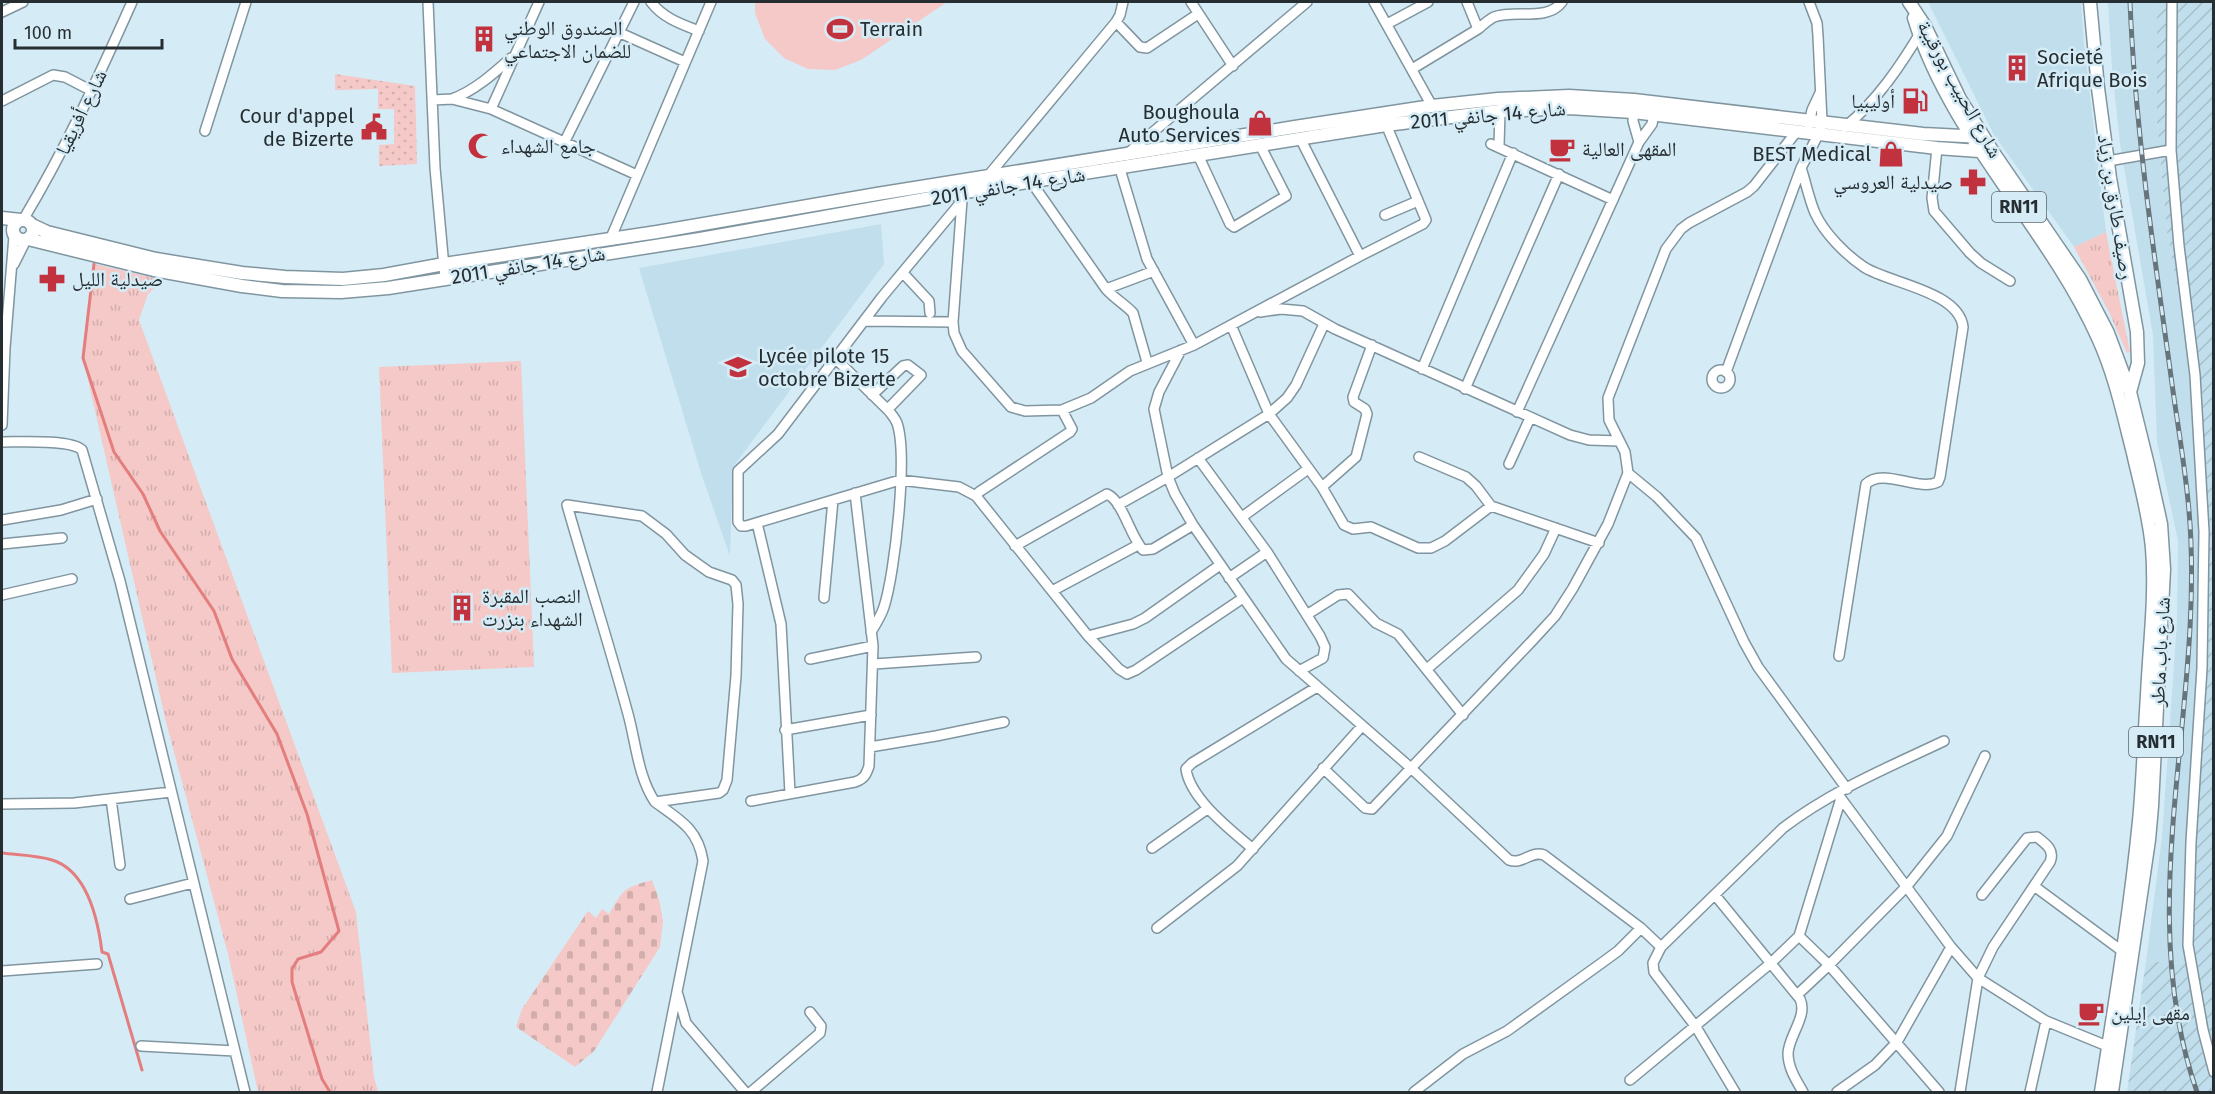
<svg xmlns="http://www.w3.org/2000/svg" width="2215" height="1094" font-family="'Fira Sans','Noto Naskh Arabic',sans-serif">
<defs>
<pattern id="industrial-furrows" width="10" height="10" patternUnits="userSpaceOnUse" patternTransform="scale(1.5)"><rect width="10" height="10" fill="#c0deec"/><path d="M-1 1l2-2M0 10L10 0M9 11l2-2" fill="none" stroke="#a5bfcb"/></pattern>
<pattern id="grass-tufts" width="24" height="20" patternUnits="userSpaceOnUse" patternTransform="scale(1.5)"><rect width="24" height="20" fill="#f4c9c7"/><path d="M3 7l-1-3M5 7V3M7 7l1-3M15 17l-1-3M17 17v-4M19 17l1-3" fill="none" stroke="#d1adab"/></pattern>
<pattern id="cemetery-stones" width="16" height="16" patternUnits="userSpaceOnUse" patternTransform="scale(1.5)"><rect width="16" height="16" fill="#f4c9c7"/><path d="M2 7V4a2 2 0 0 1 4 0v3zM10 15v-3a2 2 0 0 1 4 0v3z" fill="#d1adab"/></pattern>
<pattern id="garden-dots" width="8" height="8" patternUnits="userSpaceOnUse" patternTransform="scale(1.5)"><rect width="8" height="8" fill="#f4c9c7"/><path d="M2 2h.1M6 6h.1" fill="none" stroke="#d1adab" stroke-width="1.8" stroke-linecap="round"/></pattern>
</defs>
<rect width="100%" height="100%" fill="#d5ecf7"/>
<!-- built -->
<path fill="#c0deec" d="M1928,2H2081L2084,44L2106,232L2074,247L1994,135Z
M2108,2H2157V122L2167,232L2193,370L2203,539L2198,704L2183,913L2184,963L2146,961L2162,837L2177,621L2178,541L2157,442L2153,335L2120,144L2112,69Z
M881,224L884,264L733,467L730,556L702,476L639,268Z"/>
<!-- industrial -->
<path fill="url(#industrial-furrows)" d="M2157,2H2213V1092H2127L2146,961L2184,963L2183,913L2198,704L2203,539L2193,370L2167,232L2157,122Z"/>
<!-- grass -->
<path fill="url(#grass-tufts)" d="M2106,232L2130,352L2127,353L2109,312L2074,247Z
M94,264L163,280L148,294L139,320L356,912L374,1077L378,1092H258L228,954L166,722L83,358Z
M521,361L534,667L392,673L379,367Z"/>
<!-- cemetery -->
<path fill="url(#cemetery-stones)" d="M652,880L659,899L663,921L660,947L594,1051L575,1067L516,1027L522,1009L588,911L596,918L602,909L609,914C624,889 623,888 652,880Z"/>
<!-- park -->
<path fill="#f4c9c7" d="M755,2H947L861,60L835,70L808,69L784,58L765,39L755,13Z"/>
<!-- garden -->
<path fill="url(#garden-dots)" d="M335,74L415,86L417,164L379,166V145L394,144V109H378V89L335,90Z"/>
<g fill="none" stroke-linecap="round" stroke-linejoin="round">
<!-- stream -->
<path stroke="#e47e7e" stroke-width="3" d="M94,264L83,358L114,452L143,494L160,531L214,611L232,659L277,734L307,814L339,931L321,952L298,959L292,969V982L322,1079L330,1092
M2,853C18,855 37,855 52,860C88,871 98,920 102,952L108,954L142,1070"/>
<!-- minor casing -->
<g stroke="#80959f" stroke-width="12">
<path id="minor" d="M428,2L435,168L445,278
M651,2C663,18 681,24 699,31
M1191,2L1233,66
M1374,2L1432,106
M2172,2L2171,150L2179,246L2195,375L2204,532L2202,668L2191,842L2188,945L2203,1030L2214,1072
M2,12L23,2
M1116,22L1140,47L1147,48L1198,14
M1387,24L1428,2
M1478,29C1483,25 1488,20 1494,17C1515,9 1547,22 1562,2
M618,32L685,62
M1412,69L1478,29L1467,2
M452,99C474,91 493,74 511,58
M433,100L452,99L491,109L637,175
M2,101L53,75L65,77L92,91
M1634,106L1633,121L1639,142
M491,109L539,2
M1809,124L1812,110L1820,93
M1845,127C1877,101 1901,65 1922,30
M205,131L246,2
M1300,138L1360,256
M564,143L634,2
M1491,144L1613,200
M1499,146L1500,111
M1937,148L1932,198L1934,211L1970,253L1981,263L2010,281
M1127,154L1307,2
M1198,155L1230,224L1234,227L1286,196L1260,145
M2108,161L2171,150
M1801,168C1806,183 1809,199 1815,213C1824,233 1846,255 1864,267C1888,283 1959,291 1963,327L1940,477L1938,482C1918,492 1883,467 1866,484L1839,656
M1120,169L1147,259L1194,345
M1030,170L1032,183L1106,289C1116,300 1125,304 1133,313L1147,362
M988,176L1116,22L1120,15L1123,2
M962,200L953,322L954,333L962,351L1011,407L1025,411L1062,410L1091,398L1130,371L1194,345L1360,256L1423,224L1426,220L1424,215L1385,122
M962,201L882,297L778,434L738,471V522L741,526H746L900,480L959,487L976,496L1088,636L1119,669L1127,674L1136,670L1243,598
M1385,215L1418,201
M23,220C65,150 99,76 132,2
M610,240L711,2
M14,264L26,240
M903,273L929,301L930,313
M1106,289L1154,271
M1260,312L1281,309L1303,311L1335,329L1570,435L1589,440L1619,441
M865,321L953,322
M1231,325L1269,414L1322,487L1344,525L1353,529L1371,527L1418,548H1431L1445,541L1491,506
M1181,350L1159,392L1154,409L1168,477L1175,494L1193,525L1286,659L1411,768L1509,860C1523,865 1531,850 1544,855L1641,928L1661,947L1783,828C1831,791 1889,767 1944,741
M836,359L889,411C892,415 895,418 897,423C908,455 895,573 884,607C881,616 876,624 871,632
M1422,369L1513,153
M1712 379a9 9 0 1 1 18 0a9 9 0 1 1-18 0Z
M1726,372L1801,168L1819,133L1822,122L1818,36L1817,23L1809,2
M1465,389L1559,174
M872,395L903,366L908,365L921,375L888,409
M1517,412L1639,142L1652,124L1655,109
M2,425L5,348L14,236
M2,442C19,442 71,439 82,450L120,581L245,1092
M1419,457L1466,477L1476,486L1491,506L1599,543
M1198,458L1267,552L1320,636L1325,647L1323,658L1299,671
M1509,464L1530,418
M1628,473L1657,497L1696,538L1744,642L1758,667L1847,789
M1322,487L1356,457L1367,414L1365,409L1354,402L1353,397L1372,345
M976,496L979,492L1070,432L1072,429L1062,410
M567,505L642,516L666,534L685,555L709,572L732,580L736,585L738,604L736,676L727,780L723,790L719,793L655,802C638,777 636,743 628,714C609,644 587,575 567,505Z
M1118,505L1168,477L1269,414L1287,398L1296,385L1324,324
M1242,517L1308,469
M2,520L61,510L97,499
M757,523L781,624L790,793
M2,544L62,538
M1015,546L1107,494C1123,501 1130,536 1143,550L1153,549L1193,525
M1229,578L1267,552
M1052,591L1138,545
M2,595L72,579
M824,598L833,500
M1308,614L1338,595L1348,594L1376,623L1398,634L1463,715
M1088,636L1133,624L1145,618L1220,565
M810,659L873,646
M874,664L976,657
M1427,669L1518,590L1544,554L1556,528
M785,730L871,715
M870,747L936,736L1004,722
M1323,768L1365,808L1372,809L1532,641L1555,616L1573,588L1608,524L1628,473L1625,452L1609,420L1608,398L1666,249L1681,229L1689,223L1747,192L1754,186L1797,131
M1837,793L1951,947L1978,978L2046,1021L2112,1048
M111,799L120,865
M751,801L855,782C864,779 866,775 869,766L873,646L855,493
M655,802C680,820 698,829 703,861L657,1092
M2,804L74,803L171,792
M1152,848L1207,809
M1253,849C1231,830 1190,799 1186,769L1192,763L1317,687
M2034,886L2122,951
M1715,895L1800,999C1808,1016 1789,1035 1788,1053C1788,1068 1796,1080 1803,1092
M130,899L193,883
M1157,928L1237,866L1362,726
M1799,936L1829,965L1939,1092
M1661,947L1653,963L1654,972L1696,1027L1735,1092
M2,971L97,964
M678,995L686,1023L745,1092
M1797,995L1829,965L1907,886L1947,836L1985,756
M141,1046L235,1051
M1630,1080L1771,963L1799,936L1841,798
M751,1092L820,1033L821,1026L810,1012
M1414,1092L1463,1054L1507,1031L1603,962L1618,951L1641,928
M1837,1092L1875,1065L1897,1042L1951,947
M1960,1092L1978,978L1993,947L2050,862C2055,850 2046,844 2037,837L2027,838L1982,895
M2030,1092L2046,1021"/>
</g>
<!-- major casing -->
<g stroke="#80959f" stroke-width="15">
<path id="major" d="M1909,2L1925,26L1960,99L1993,152L2080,279L2108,333L2130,392L2148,465L2161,524L2164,569L2152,806L2149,840L2112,1092
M2090,2L2098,88L2110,178L2137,332L2138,363L2130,392
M1914,18C1951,138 2047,225 2098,338C2115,375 2123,414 2133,453C2140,484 2149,515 2152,548C2156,597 2149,647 2147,696C2144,738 2143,780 2139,821C2130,912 2115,1003 2101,1092
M2,218L21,220
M13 230a10 10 0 1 1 20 0a10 10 0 1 1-20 0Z
M32,225L47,232L156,259L242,273L285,277L343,279L384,275L444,264L657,232L877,194L1295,127L1432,106L1498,99L1569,96L1634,100L1923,134L1983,137
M28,239L154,270L242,286L282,291L341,292L388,288L700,239L953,194L1386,125L1500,111L1569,108L1633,112L1937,148L1993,152"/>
</g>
<!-- minor -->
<use href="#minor" stroke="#fff" stroke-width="9"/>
<!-- major -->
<use href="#major" stroke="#fff" stroke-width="12"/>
<!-- rail casing -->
<g stroke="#67757b" stroke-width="5">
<path id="rail" d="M2130,2C2135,125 2153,247 2170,369C2176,416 2185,464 2189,511C2206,704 2131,904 2197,1092"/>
</g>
<!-- rail -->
<use href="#rail" stroke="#d5ecf7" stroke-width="3" stroke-dasharray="9" stroke-linecap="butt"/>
</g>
<!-- icons -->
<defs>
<g id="stadium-bare" transform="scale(2.07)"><path d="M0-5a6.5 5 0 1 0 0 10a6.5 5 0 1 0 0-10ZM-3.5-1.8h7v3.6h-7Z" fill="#c2323e" stroke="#d5ecf7" stroke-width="2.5" paint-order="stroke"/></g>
<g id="building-bare" transform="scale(2.07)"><path d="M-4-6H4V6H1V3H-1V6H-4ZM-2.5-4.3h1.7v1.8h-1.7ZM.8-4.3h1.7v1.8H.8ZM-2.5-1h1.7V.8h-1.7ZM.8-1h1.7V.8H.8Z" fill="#c2323e" stroke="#d5ecf7" stroke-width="2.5" paint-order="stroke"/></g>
<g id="fuel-bare" transform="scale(2.07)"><path d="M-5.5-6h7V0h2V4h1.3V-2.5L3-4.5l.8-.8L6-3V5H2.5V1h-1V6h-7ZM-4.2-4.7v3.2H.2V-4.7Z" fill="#c2323e" stroke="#d5ecf7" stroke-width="2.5" paint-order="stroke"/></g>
<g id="shop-bare" transform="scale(2.07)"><path d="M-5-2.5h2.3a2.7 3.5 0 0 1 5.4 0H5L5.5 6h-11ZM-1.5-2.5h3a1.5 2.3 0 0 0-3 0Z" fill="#c2323e" stroke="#d5ecf7" stroke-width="2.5" paint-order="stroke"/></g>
<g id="civic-bare" transform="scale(2.07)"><path d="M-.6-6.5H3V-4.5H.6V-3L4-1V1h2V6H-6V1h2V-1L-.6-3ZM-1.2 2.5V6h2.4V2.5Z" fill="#c2323e" stroke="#d5ecf7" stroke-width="2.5" paint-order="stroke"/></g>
<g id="mosque-bare" transform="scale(2.07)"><path d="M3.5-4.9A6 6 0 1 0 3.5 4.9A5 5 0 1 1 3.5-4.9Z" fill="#c2323e" stroke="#d5ecf7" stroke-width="2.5" paint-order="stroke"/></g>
<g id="cafe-bare" transform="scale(2.07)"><path d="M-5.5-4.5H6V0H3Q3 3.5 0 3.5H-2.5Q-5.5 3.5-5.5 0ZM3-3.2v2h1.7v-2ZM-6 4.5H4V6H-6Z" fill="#c2323e" stroke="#d5ecf7" stroke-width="2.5" paint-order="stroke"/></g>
<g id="pharmacy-bare" transform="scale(2.07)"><path d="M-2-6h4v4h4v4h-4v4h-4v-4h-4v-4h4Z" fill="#c2323e" stroke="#d5ecf7" stroke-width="2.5" paint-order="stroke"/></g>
<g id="school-bare" transform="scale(2.07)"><path d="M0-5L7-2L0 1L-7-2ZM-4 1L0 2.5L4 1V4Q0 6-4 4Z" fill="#c2323e" stroke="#d5ecf7" stroke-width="2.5" paint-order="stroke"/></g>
</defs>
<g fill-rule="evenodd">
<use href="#stadium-bare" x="840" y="29"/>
<use href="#building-bare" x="484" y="39"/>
<use href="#building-bare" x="2017" y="68"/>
<use href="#fuel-bare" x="1915" y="101"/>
<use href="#shop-bare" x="1260" y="123"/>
<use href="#civic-bare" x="374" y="127"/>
<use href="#mosque-bare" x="481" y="146"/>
<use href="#cafe-bare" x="1562" y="149"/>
<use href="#shop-bare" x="1891" y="154"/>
<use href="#pharmacy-bare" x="1973" y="182"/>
<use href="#pharmacy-bare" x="52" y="279"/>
<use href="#school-bare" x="738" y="367"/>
<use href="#building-bare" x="462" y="608"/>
<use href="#cafe-bare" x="2091" y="1013"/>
</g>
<g text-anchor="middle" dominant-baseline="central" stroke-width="5" stroke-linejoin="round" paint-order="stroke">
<!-- shield labels -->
<g fill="#d5ecf7" stroke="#5a676d" stroke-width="1.5">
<rect x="1992" y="192" width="54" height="30" rx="4.5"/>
<rect x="2129" y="727" width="54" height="30" rx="4.5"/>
</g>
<g font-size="18" font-weight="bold" fill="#262e32">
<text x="2019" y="207">RN11</text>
<text x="2156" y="742">RN11</text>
</g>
<!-- poi labels -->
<g font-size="20" fill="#262e32" stroke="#d5ecf7" text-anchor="start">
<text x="504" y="28">الصندوق الوطني<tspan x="504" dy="23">للضمان الاجتماعي</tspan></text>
<text x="860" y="29">Terrain</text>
<text x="2037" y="57">Societé<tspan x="2037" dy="23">Afrique Bois</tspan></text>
<text x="1895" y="101" text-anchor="end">أوليبيا</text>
<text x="1240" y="112" text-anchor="end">Boughoula<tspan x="1240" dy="23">Auto Services</tspan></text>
<text x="354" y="116" text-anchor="end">Cour d'appel<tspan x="354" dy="23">de Bizerte</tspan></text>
<text x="501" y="146">جامع الشهداء</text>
<text x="1582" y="149">المقهى العالية</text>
<text x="1871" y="154" text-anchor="end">BEST Medical</text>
<text x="1953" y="182" text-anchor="end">صيدلية العروسي</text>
<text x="72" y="279">صيدلية الليل</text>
<text x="758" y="356">Lycée pilote 15<tspan x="758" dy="23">octobre Bizerte</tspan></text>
<text x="482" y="596">النصب المقبرة<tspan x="482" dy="23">الشهداء بنزرت</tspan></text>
<text x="2111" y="1013">مقهى إيلين</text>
</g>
<!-- street labels -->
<g font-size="20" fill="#262e32" stroke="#d5ecf7">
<text transform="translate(1960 89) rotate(61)">شارع الحبيب بورقيبة</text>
<text transform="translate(81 112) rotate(-64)">شارع أفريقيا</text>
<text transform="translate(1488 115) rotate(-5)">شارع 14 جانفي 2011</text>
<text transform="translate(1008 186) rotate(-9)">شارع 14 جانفي 2011</text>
<text transform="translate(2116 207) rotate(81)">رصيف طارق بن زياد</text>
<text transform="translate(528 265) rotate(-9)">شارع 14 جانفي 2011</text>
<text transform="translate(2160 652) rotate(-87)">شارع باب ماطر</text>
</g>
</g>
<!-- border -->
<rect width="2215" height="1094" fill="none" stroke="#262e32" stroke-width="6"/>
<!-- scale -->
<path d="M15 39v9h147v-9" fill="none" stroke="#262e32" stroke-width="3"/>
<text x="24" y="39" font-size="18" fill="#262e32" stroke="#d5ecf7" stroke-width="4.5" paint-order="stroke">100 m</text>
</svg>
